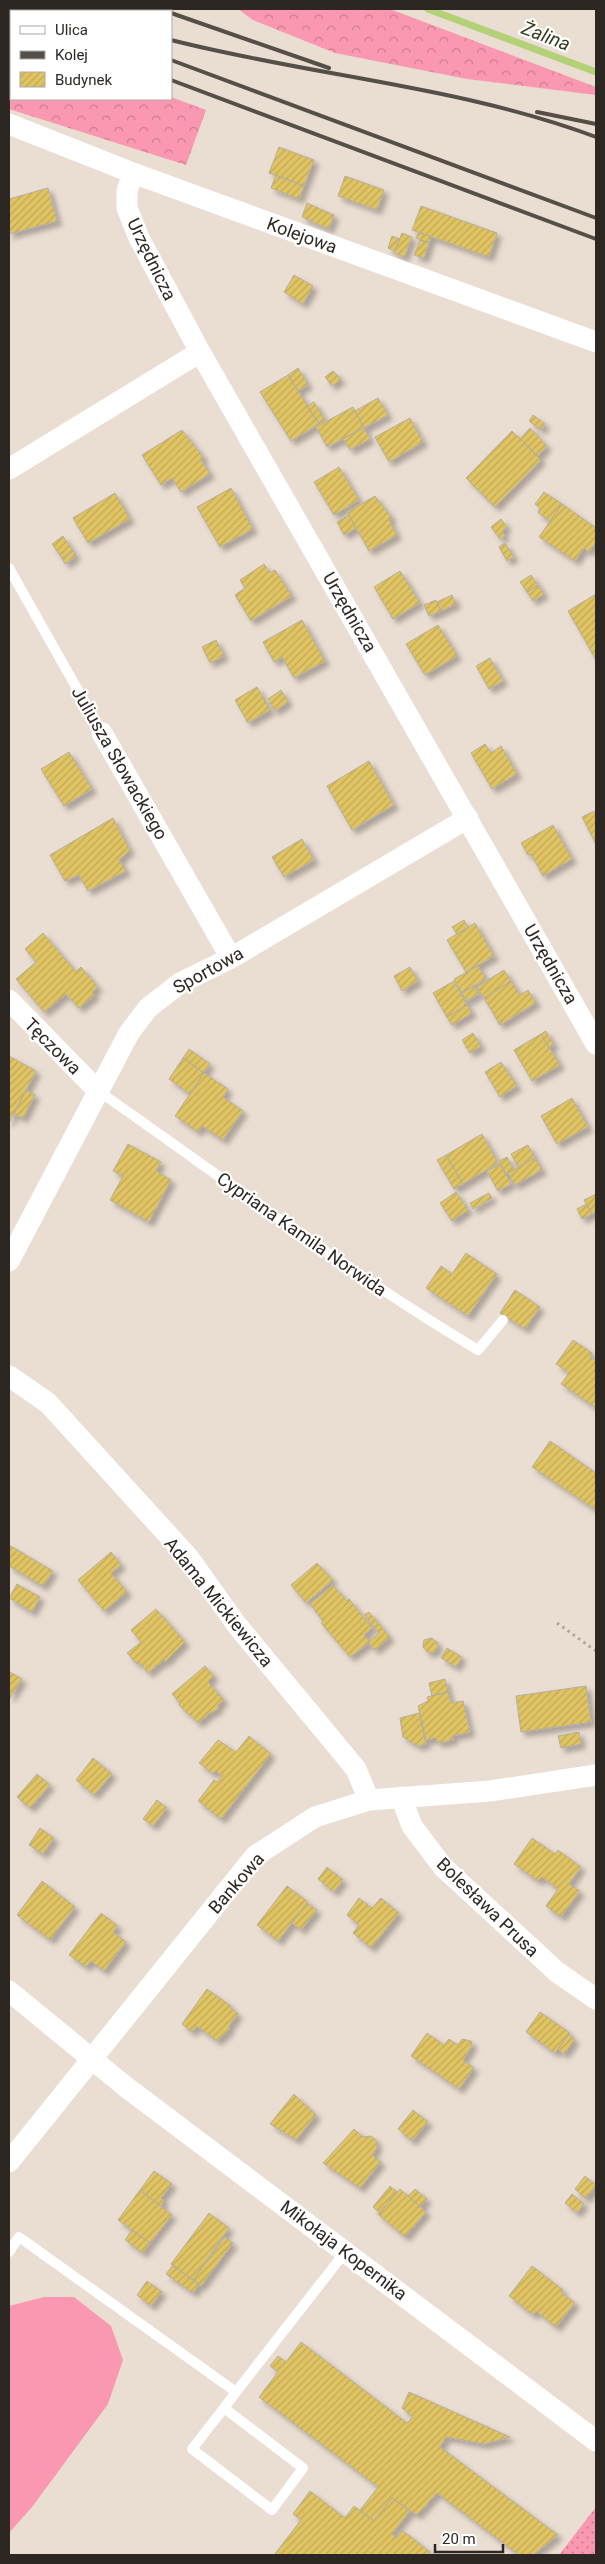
<svg xmlns="http://www.w3.org/2000/svg" width="605" height="2564" font-family="Roboto,sans-serif">
<defs>
<pattern id="forest-crowns" width="20" height="18" patternUnits="userSpaceOnUse" patternTransform="scale(1.25)"><rect width="20" height="18" fill="#fa98b1"/><path d="M2 6a3 3 0 1 1 6 0M12 15a3 3 0 1 1 6 0" fill="none" stroke="#cb7c90"/></pattern>
<pattern id="park-dots" width="8" height="8" patternUnits="userSpaceOnUse" patternTransform="scale(1.25)"><rect width="8" height="8" fill="#fa98b1"/><path d="M2 2h.1M6 6h.1" fill="none" stroke="#cb7c90" stroke-width="1.8" stroke-linecap="round"/></pattern>
<pattern id="building-hatch" width="6" height="6" patternUnits="userSpaceOnUse" patternTransform="scale(1.25)"><rect width="6" height="6" fill="#e0c463"/><path d="M-1 1l2-2M0 6l6-6M5 7l2-2" fill="none" stroke="#c0a856"/></pattern>
<filter id="shadow"><feDropShadow dx="4.5" dy="4.5" stdDeviation="2.5" flood-color="#0004"/></filter>
</defs>
<rect width="100%" height="100%" fill="#eaddd1"/>
<!-- grass -->
<path fill="#fa98b1" d="M44,2297H74L111,2326L123,2360L108,2404L32,2507L9,2533V2306Z"/>
<!-- forest -->
<path fill="url(#forest-crowns)" d="M238,9H390L596,87V95L467,79L335,53L253,20Z
M9,31L11,32V99H171V97L206,110L186,165L9,109Z"/>
<!-- park -->
<path fill="url(#park-dots)" d="M596,2507V2555H559Z"/>
<g fill="none" stroke-linecap="round" stroke-linejoin="round">
<!-- stream -->
<path stroke="#b3d176" stroke-width="7" d="M428,9L596,72"/>
</g>
<!-- building -->
<path fill="url(#building-hatch)" stroke="#b3afa0" filter="url(#shadow)" d="M279,147L314,160L304,186L269,173Z
M276,175L304,186L299,199L271,188Z
M345,176L384,190L377,210L338,196Z
M48,188L57,221L9,234V199Z
M307,203L334,215L329,229L302,217Z
M421,206L497,233L489,257L412,230Z
M419,232L431,237L429,243L416,238Z
M402,233L412,237L404,257L394,253Z
M392,236L400,239L395,251L388,248Z
M420,240L429,243L424,258L414,255Z
M294,275L313,286L303,304L284,292Z
M298,368L308,385L298,391L288,375Z
M333,371L341,379L332,386L325,377Z
M288,375L319,424L291,441L260,392Z
M378,398L388,415L364,428L355,411Z
M314,402L325,420L319,424L307,406Z
M353,407L364,428L327,447L316,427Z
M533,415L545,424L541,430L529,421Z
M410,418L423,442L389,462L375,437Z
M364,428L370,439L350,450L343,438Z
M530,428L547,446L538,456L520,439Z
M182,430L204,458L201,460L210,474L181,492L172,478L161,485L142,455Z
M512,431L541,460L495,507L466,478Z
M339,467L359,500L334,515L314,482Z
M231,488L253,529L220,547L197,507Z
M544,492L562,504L550,521L538,513L540,508L535,504Z
M115,493L130,519L88,543L73,518Z
M375,496L392,518L389,520L397,535L369,551L347,512Z
M562,504L596,528V542L589,552L584,548L575,561L539,537Z
M349,515L356,528L344,535L337,522Z
M501,519L507,527L502,531L505,536L500,539L491,527Z
M63,536L73,551L62,558L52,544Z
M505,543L514,557L507,561L499,547Z
M73,551L76,556L65,564L62,558Z
M264,564L270,573L275,570L292,596L251,621L235,595L245,588L240,580Z
M400,571L420,603L393,619L374,587Z
M531,575L538,585L527,592L520,582Z
M538,585L544,594L533,601L527,592Z
M596,594V660L568,611Z
M452,595L456,604L441,611L437,602Z
M436,600L441,611L429,616L424,605Z
M302,620L325,661L294,678L282,657L274,662L263,642Z
M438,625L457,656L425,675L406,644Z
M216,640L224,656L210,663L202,647Z
M490,658L503,681L489,689L476,666Z
M257,687L270,710L248,723L235,700Z
M281,690L288,702L275,711L268,699Z
M485,744L491,753L501,746L517,774L492,789L471,753Z
M69,752L92,789L64,806L41,769Z
M369,761L394,805L352,830L327,786Z
M594,811L596,816V844L582,817Z
M113,818L130,850L119,860L126,871L88,891L79,875L65,881L50,855Z
M553,825L572,859L543,876L531,854L528,855L521,843Z
M302,839L314,860L284,877L272,857Z
M464,920L468,927L457,934L452,927Z
M475,923L494,956L466,972L447,940Z
M43,933L76,972L81,967L98,987L92,992L95,995L79,1008L66,994L44,1012L16,979L36,962L25,949Z
M478,966L486,979L462,993L454,979Z
M410,967L418,981L402,991L394,976Z
M504,970L511,981L484,998L477,987Z
M454,981L467,1005L447,1017L433,993Z
M511,981L520,995L528,990L536,1003L500,1025L484,998Z
M474,986L479,994L467,1001L462,993Z
M467,1005L472,1013L452,1025L447,1017Z
M546,1031L554,1045L549,1048L541,1034Z
M473,1033L481,1046L470,1053L462,1040Z
M541,1034L560,1065L532,1081L514,1050Z
M189,1049L210,1064L204,1073L183,1058Z
M9,1056L36,1071L9,1123Z
M183,1058L204,1073L190,1094L169,1079Z
M501,1062L517,1086L500,1097L485,1072Z
M204,1073L228,1089L223,1097L243,1111L223,1140L202,1126L198,1132L175,1116Z
M26,1090L35,1095L23,1118L14,1114Z
M572,1098L588,1127L557,1144L541,1116Z
M482,1134L498,1163L463,1184L446,1155Z
M128,1144L161,1162L156,1171L171,1180L149,1222L110,1200L123,1176L113,1171Z
M528,1145L535,1158L518,1167L511,1154Z
M446,1155L463,1184L454,1189L437,1160Z
M507,1157L514,1170L506,1174L499,1161Z
M535,1158L542,1170L515,1185L508,1173Z
M500,1164L511,1184L498,1191L487,1171Z
M456,1192L468,1210L452,1221L440,1203Z
M489,1193L492,1198L473,1209L470,1203Z
M596,1194V1212L592,1214L584,1200Z
M586,1204L592,1214L582,1219L577,1209Z
M466,1253L497,1274L468,1316L426,1288L441,1266L452,1274Z
M515,1290L540,1307L525,1329L500,1313Z
M573,1340L592,1353L590,1357L596,1361V1408L561,1384L569,1373L556,1364Z
M550,1441L596,1473V1510L532,1467Z
M9,1545L53,1571L43,1586L9,1566Z
M111,1552L121,1565L111,1573L127,1592L104,1611L78,1580Z
M317,1563L333,1580L306,1603L291,1585Z
M17,1584L40,1597L32,1612L9,1598Z
M333,1585L347,1601L349,1599L372,1628L364,1635L370,1642L350,1657L321,1623L323,1621L310,1604Z
M156,1609L185,1642L165,1662L164,1660L148,1673L139,1662L137,1664L127,1653L141,1642L131,1630Z
M369,1612L390,1637L375,1650L368,1642L379,1633L364,1615Z
M432,1638L438,1643L436,1651L428,1653L423,1647L424,1640Z
M447,1648L462,1657L456,1667L441,1658Z
M205,1666L214,1676L208,1682L224,1700L218,1705V1709L210,1713L198,1723L179,1705L180,1703L172,1694Z
M10,1672L22,1679L10,1698L9,1675Z
M445,1679L448,1692L432,1696L429,1683Z
M586,1686L591,1722L521,1732L516,1696Z
M448,1692L451,1703L463,1701L470,1732L452,1736L453,1740L438,1743L436,1738L426,1740L418,1706L428,1701L427,1697Z
M419,1713L426,1744L418,1746L403,1737L400,1718Z
M579,1732L581,1744L561,1748L558,1736Z
M249,1736L271,1754L221,1819L198,1801L214,1780L217,1782L222,1776L216,1771L213,1774L199,1763L218,1740L236,1752Z
M93,1758L112,1774L94,1795L76,1780Z
M37,1774L50,1785L30,1808L17,1797Z
M157,1800L167,1808L153,1826L143,1819Z
M40,1828L54,1838L43,1854L29,1845Z
M532,1838L555,1854L558,1850L581,1867L569,1884L580,1891L561,1917L546,1906L558,1889L542,1877L538,1881L514,1864Z
M327,1867L343,1880L334,1892L318,1879Z
M42,1881L75,1907L50,1940L17,1915Z
M287,1886L308,1902L278,1941L257,1925Z
M359,1898L372,1908L381,1898L399,1913L371,1948L353,1933L359,1925L347,1915Z
M307,1903L317,1910L301,1930L292,1923Z
M101,1913L118,1926L113,1932L126,1942L104,1971L91,1961L86,1967L69,1955Z
M207,1989L231,2006L230,2007L238,2014L229,2026V2030L217,2041L197,2026L192,2032L182,2024Z
M540,2012L570,2033L555,2053L526,2032Z
M427,2033L444,2045L449,2039L458,2045L462,2039L471,2041L472,2046L463,2060L474,2068L459,2089L411,2056Z
M568,2035L575,2039L564,2054L558,2049Z
M294,2094L316,2115L296,2140L270,2124Z
M413,2110L428,2122L412,2141L398,2129Z
M354,2129L363,2137L371,2136L376,2140L377,2148L372,2155L381,2162L360,2188L323,2163Z
M154,2171L172,2184L161,2198L164,2201L161,2206L140,2190Z
M585,2176L596,2185L586,2199L575,2189Z
M390,2186L397,2192L380,2213L373,2207Z
M400,2189L426,2212L405,2237L378,2214Z
M415,2189L427,2199L420,2207L408,2196Z
M140,2190L172,2215L150,2243L118,2220Z
M572,2194L584,2204L577,2213L565,2203Z
M209,2213L229,2228L193,2280L171,2264Z
M132,2230L150,2243L143,2253L125,2240Z
M225,2237L233,2243L201,2286L193,2280Z
M173,2265L199,2285L193,2293L166,2274Z
M532,2266L563,2290L561,2292L575,2303L556,2327L536,2311L533,2315L509,2296Z
M147,2281L162,2292L151,2306L137,2295Z
M301,2342L407,2423L413,2417L402,2408L409,2392L510,2437L484,2444L446,2437L440,2447L558,2535L533,2555H519L437,2493L417,2515L392,2498L374,2521L360,2510L378,2487L259,2397L278,2372L270,2366L278,2356L286,2362Z
M310,2491L345,2518L354,2506L374,2521L392,2498L410,2511L392,2534L397,2538L402,2530L430,2552L428,2555H274L301,2520L293,2514Z"/>
<g fill="none" stroke-linecap="round" stroke-linejoin="round">
<!-- path -->
<path stroke="#b1a69d" stroke-width="3" stroke-dasharray="2.5 4" stroke-linecap="butt" d="M557,1623L596,1651"/>
<!-- service -->
<path stroke="#fff" stroke-width="10" d="M9,568L102,733
M97,1090C223,1178 346,1271 478,1350L503,1320
M9,2252L19,2237L236,2392L346,2251
M224,2408L192,2449L272,2510L303,2468L224,2408L236,2392"/>
<!-- minor -->
<path stroke="#fff" stroke-width="21" d="M9,124L133,173L596,342
M133,173L127,191V208L139,238L200,352L596,1044
M9,469L200,352
M102,733L231,958
M9,1000L97,1090
M9,1261L129,1033L148,1008L180,983L231,958L468,818
M9,1376L48,1403L189,1558L236,1624L356,1769L369,1800
M401,1797L412,1826L443,1867L557,1972L596,1999
M9,1991L126,2087L596,2441
M9,2162L255,1856L315,1817L369,1800L490,1791L596,1775"/>
<!-- rail -->
<path stroke="#564f49" stroke-width="4" d="M33,9L40,11
M171,13L329,68
M9,19L11,20
M171,40C312,76 460,86 596,137
M171,60L596,218
M171,80L596,239
M537,112L596,124"/>
</g>
<g text-anchor="middle" dominant-baseline="central" stroke-width="4.5" stroke-linejoin="round" paint-order="stroke">
<!-- street labels -->
<g font-size="18" fill="#2c2723" stroke="#fff">
<text transform="translate(302 235) rotate(20)">Kolejowa</text>
<text transform="translate(152 259) rotate(64)">Urzędnicza</text>
<text transform="translate(350 612) rotate(60)">Urzędnicza</text>
<text transform="translate(120 763) rotate(60)">Juliusza Słowackiego</text>
<text transform="translate(551 964) rotate(60)">Urzędnicza</text>
<text transform="translate(208 970) rotate(-29)">Sportowa</text>
<text transform="translate(53 1046) rotate(45)">Tęczowa</text>
<text transform="translate(302 1234) rotate(35)">Cypriana Kamila Norwida</text>
<text transform="translate(219 1602) rotate(51)">Adama Mickiewicza</text>
<text transform="translate(236 1883) rotate(-49)">Bankowa</text>
<text transform="translate(488 1907) rotate(44)">Bolesława Prusa</text>
<text transform="translate(344 2250) rotate(37)">Mikołaja Kopernika</text>
</g>
<!-- water labels -->
<g font-size="19" font-style="italic" fill="#323d18" stroke="#fff">
<text transform="translate(546 36) rotate(21)">Żalina</text>
</g>
</g>
<!-- border -->
<rect width="605" height="2564" fill="none" stroke="#2c2723" stroke-width="20"/>
<!-- legend -->
<rect x="10" y="10" width="162" height="90" fill="#ffffff" stroke="#aba9a7"/>
<rect x="20" y="26" width="25" height="8" fill="#ffffff" stroke="#aba9a7"/>
<text x="55" y="35" font-size="15" fill="#2c2723">Ulica</text>
<rect x="20" y="51" width="25" height="8" fill="#564f49" stroke="#aba9a7"/>
<text x="55" y="60" font-size="15" fill="#2c2723">Kolej</text>
<rect x="20" y="72" width="25" height="15" fill="url(#building-hatch)" stroke="#aba9a7"/>
<text x="55" y="85" font-size="15" fill="#2c2723">Budynek</text>
<!-- scale -->
<path d="M435 2544v8h68v-8" fill="none" stroke="#2c2723" stroke-width="2.5"/>
<text x="442" y="2544" font-size="15" fill="#2c2723" stroke="#ffffff" stroke-width="4" paint-order="stroke">20 m</text>
</svg>
